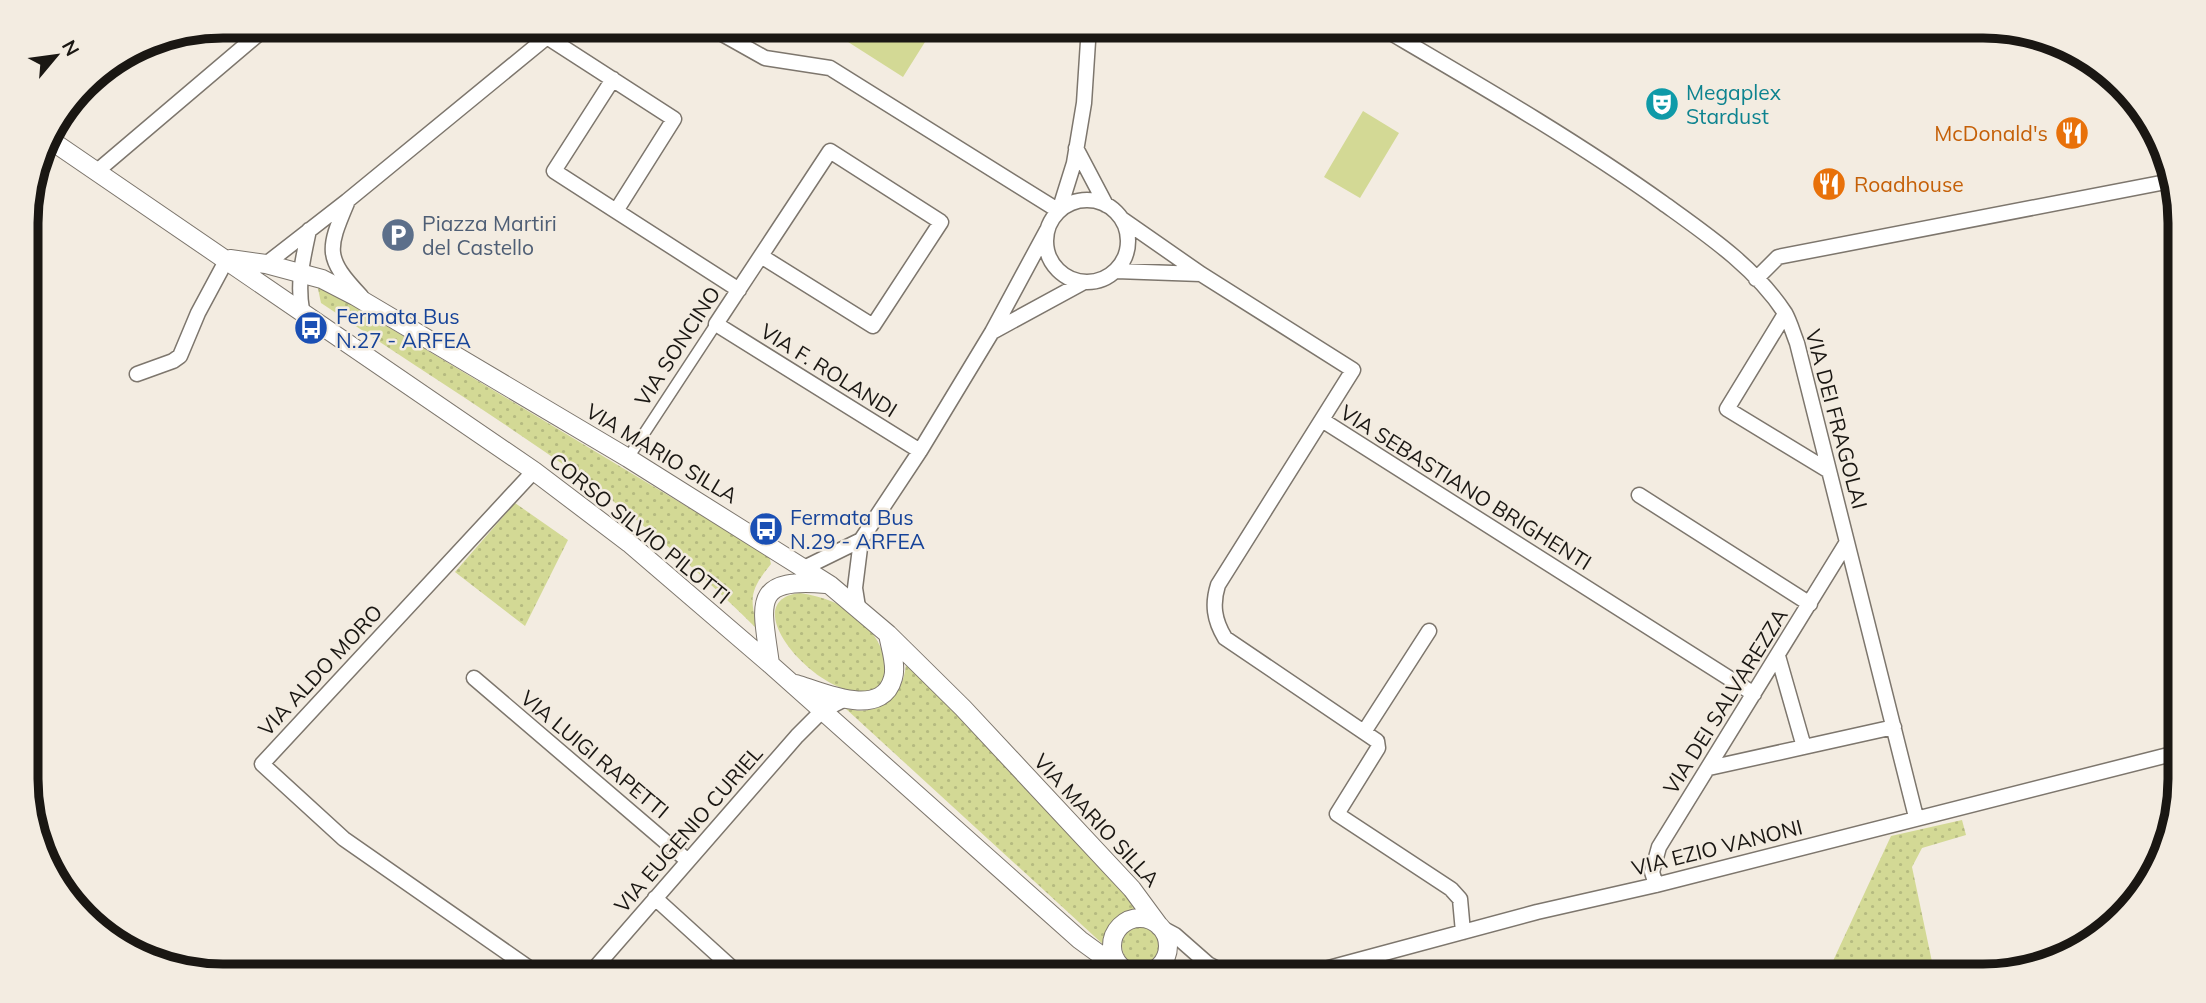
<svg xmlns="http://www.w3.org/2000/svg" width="2206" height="1003" font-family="Mulish,sans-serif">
<defs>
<pattern id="grass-dots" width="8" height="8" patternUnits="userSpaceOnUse" patternTransform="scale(1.75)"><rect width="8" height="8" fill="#d3d995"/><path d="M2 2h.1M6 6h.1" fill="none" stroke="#b5ba80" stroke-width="1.8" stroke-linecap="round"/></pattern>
</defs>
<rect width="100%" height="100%" fill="#f3ece1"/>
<!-- grass -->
<path fill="url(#grass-dots)" d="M317,284L769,556L771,564C750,590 749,597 758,630C704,576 638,518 577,474C493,415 406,360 321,303Z
M515,503L568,540L525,626L455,572Z
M800,593C847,600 877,624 889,670C886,677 883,684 877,688C832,715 727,601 800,593Z
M906,660L1142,910C1120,917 1107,921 1106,947L845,708C880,719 906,694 906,660Z
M1962,820L1966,835L1922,848L1912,867L1935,976H1826L1891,836Z
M1122 946a20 20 0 1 1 40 0a20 20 0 1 1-40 0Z
M2073,950L1995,976H1961Z"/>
<!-- garden -->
<path fill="#d3d995" d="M823,26H935L903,77Z
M1363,111L1399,133L1360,198L1324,177Z"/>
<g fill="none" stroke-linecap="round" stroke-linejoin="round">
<!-- pedestrian casing -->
<g stroke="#7d766d" stroke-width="13">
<path id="pedestrian" d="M628,458L716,324"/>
</g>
<!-- minor casing -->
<g stroke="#7d766d" stroke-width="17">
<path id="minor" d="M708,26L765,58L830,68L1059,211L1074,163L1084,103L1089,26
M1379,26C1476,83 1572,138 1663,203C1706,234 1755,267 1785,313C1790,322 1793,333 1797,343L1916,817
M547,37L674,119L616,211L554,171L613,79
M1076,148L1106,205
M96,172L268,26
M1046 241a41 41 0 1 1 82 0a41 41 0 1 1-82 0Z
M347,203C327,250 325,258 361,296
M616,211L739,290
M1122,219L1201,274L1353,370L1218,585C1212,604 1214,620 1225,638L1377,741L1378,748L1337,814L1451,889L1460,899L1463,932
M761,256L873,326L941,222L830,151C792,209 754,266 716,324L920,451
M266,264L347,201L547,37L552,26
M1116,271L1201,274
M1756,279L1778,257L2171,181
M302,310C297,282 303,258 309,230
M1785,314L1727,409L1829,471
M994,331L1084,282
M137,374L173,361L180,356L198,313L227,259
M1322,420L1754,694
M534,471L262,764L344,839L542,977
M1639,495L1810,604
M804,568L861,540
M858,607L855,588L861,540L920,451L992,332L1047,230
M474,678L688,861
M1364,732L1429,631
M1804,747L1894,727
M1709,768L1804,747L1778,656
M28,787L37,828
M1656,885L1652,872L1659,847L1847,542
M655,898L742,977
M1160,927L1175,935L1208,964L1233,977
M587,977L797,736L822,711L845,699
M1263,977L1325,969L1537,912L1656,885L2180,752"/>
</g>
<!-- tertiary casing -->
<g stroke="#7d766d" stroke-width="20">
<path id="tertiary" d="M46,137L534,471L629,543L770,664L1080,940L1102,956L1119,965L1122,977
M230,259L266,264L322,279L355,296L628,458L830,585L888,634L963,708L1132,889L1160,927
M770,664C762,604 750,577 826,584
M796,684C822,692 882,720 893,678C897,665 890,647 888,634
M1112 946a28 28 0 1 1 56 0a28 28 0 1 1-56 0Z"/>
</g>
<!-- pedestrian -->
<use href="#pedestrian" stroke="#fff" stroke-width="10"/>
<!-- minor -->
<use href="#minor" stroke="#fff" stroke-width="14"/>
<!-- tertiary -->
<use href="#tertiary" stroke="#fff" stroke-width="18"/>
</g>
<!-- icons -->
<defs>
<g id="theatre-disc" transform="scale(1.75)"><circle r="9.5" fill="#0f9aa8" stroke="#f3ece1"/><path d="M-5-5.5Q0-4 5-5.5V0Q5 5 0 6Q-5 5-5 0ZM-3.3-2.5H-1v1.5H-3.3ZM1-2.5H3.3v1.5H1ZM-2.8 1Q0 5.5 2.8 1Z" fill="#fff"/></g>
<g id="restaurant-disc" transform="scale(1.75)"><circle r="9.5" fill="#e8710a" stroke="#f3ece1"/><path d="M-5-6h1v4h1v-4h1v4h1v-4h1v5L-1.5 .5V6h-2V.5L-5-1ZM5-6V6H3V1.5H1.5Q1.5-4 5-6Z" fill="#fff"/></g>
<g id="parking-disc" transform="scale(1.75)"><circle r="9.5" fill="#5c6f8a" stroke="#f3ece1"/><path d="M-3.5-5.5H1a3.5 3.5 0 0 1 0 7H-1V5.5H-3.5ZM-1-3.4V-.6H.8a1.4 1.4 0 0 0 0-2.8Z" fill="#fff"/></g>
<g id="bus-disc" transform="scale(1.75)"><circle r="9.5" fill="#1a4fb4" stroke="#f3ece1"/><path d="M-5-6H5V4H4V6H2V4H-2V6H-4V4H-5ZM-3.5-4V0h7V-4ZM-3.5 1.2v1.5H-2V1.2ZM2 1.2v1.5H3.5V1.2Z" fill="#fff"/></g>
</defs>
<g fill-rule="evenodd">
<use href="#theatre-disc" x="1662" y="104"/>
<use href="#restaurant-disc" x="2072" y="133"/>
<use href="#restaurant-disc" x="1829" y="184"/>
<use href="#parking-disc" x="398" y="235"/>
<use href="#bus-disc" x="311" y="328"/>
<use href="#bus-disc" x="766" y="529"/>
</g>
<g text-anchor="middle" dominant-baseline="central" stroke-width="5" stroke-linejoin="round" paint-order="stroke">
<!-- culture labels -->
<g font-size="21" fill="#0d838f" stroke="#f3ece1" text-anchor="start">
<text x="1686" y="92">Megaplex<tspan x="1686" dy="24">Stardust</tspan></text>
</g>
<!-- food labels -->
<g font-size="21" fill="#c56008" stroke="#f3ece1" text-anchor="end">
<text x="2048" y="133">McDonald's</text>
<text x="1854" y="184" text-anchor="start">Roadhouse</text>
</g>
<!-- service labels -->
<g font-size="21" fill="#4e5e75" stroke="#f3ece1" text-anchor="start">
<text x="422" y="223">Piazza Martiri<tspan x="422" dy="24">del Castello</tspan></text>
</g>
<!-- transit labels -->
<g font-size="21" fill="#164399" stroke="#f3ece1" text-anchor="start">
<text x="336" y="316">Fermata Bus<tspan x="336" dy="24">N.27 - ARFEA</tspan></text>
<text x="790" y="517">Fermata Bus<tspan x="790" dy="24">N.29 - ARFEA</tspan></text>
</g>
<!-- street labels -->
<g font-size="21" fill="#1a1713" stroke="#f3ece1">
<text transform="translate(677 346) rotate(-57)">VIA SONCINO</text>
<text transform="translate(829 370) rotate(32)">VIA F. ROLANDI</text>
<text transform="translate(1837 419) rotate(75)">VIA DEI FRAGOLAI</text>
<text transform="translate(662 453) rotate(31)">VIA MARIO SILLA</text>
<text transform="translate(1466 487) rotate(32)">VIA SEBASTIANO BRIGHENTI</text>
<text transform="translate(640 528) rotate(39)">CORSO SILVIO PILOTTI</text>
<text transform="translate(320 670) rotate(-47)">VIA ALDO MORO</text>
<text transform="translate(1725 701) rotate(-58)">VIA DEI SALVAREZZA</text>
<text transform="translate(595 754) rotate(40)">VIA LUIGI RAPETTI</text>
<text transform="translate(1097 820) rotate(47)">VIA MARIO SILLA</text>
<text transform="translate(688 829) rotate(-49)">VIA EUGENIO CURIEL</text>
<text transform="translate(1717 847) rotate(-14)">VIA EZIO VANONI</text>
</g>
</g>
<!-- crop -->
<path d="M0 0H2206V1003H0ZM223 38H1983A185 185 0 0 1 2168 223V779A185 185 0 0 1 1983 964H223A185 185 0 0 1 38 779V223A185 185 0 0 1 223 38Z" fill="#f3ece1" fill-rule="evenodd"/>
<path fill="none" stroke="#1a1713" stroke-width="9" d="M223 38H1983A185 185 0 0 1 2168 223V779A185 185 0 0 1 1983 964H223A185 185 0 0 1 38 779V223A185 185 0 0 1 223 38Z"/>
<!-- north arrow -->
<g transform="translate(56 56) rotate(61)" stroke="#f3ece1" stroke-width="5" paint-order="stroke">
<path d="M0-5L12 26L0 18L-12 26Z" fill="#1a1713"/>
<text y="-10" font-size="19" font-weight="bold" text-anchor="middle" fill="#1a1713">N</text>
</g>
</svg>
